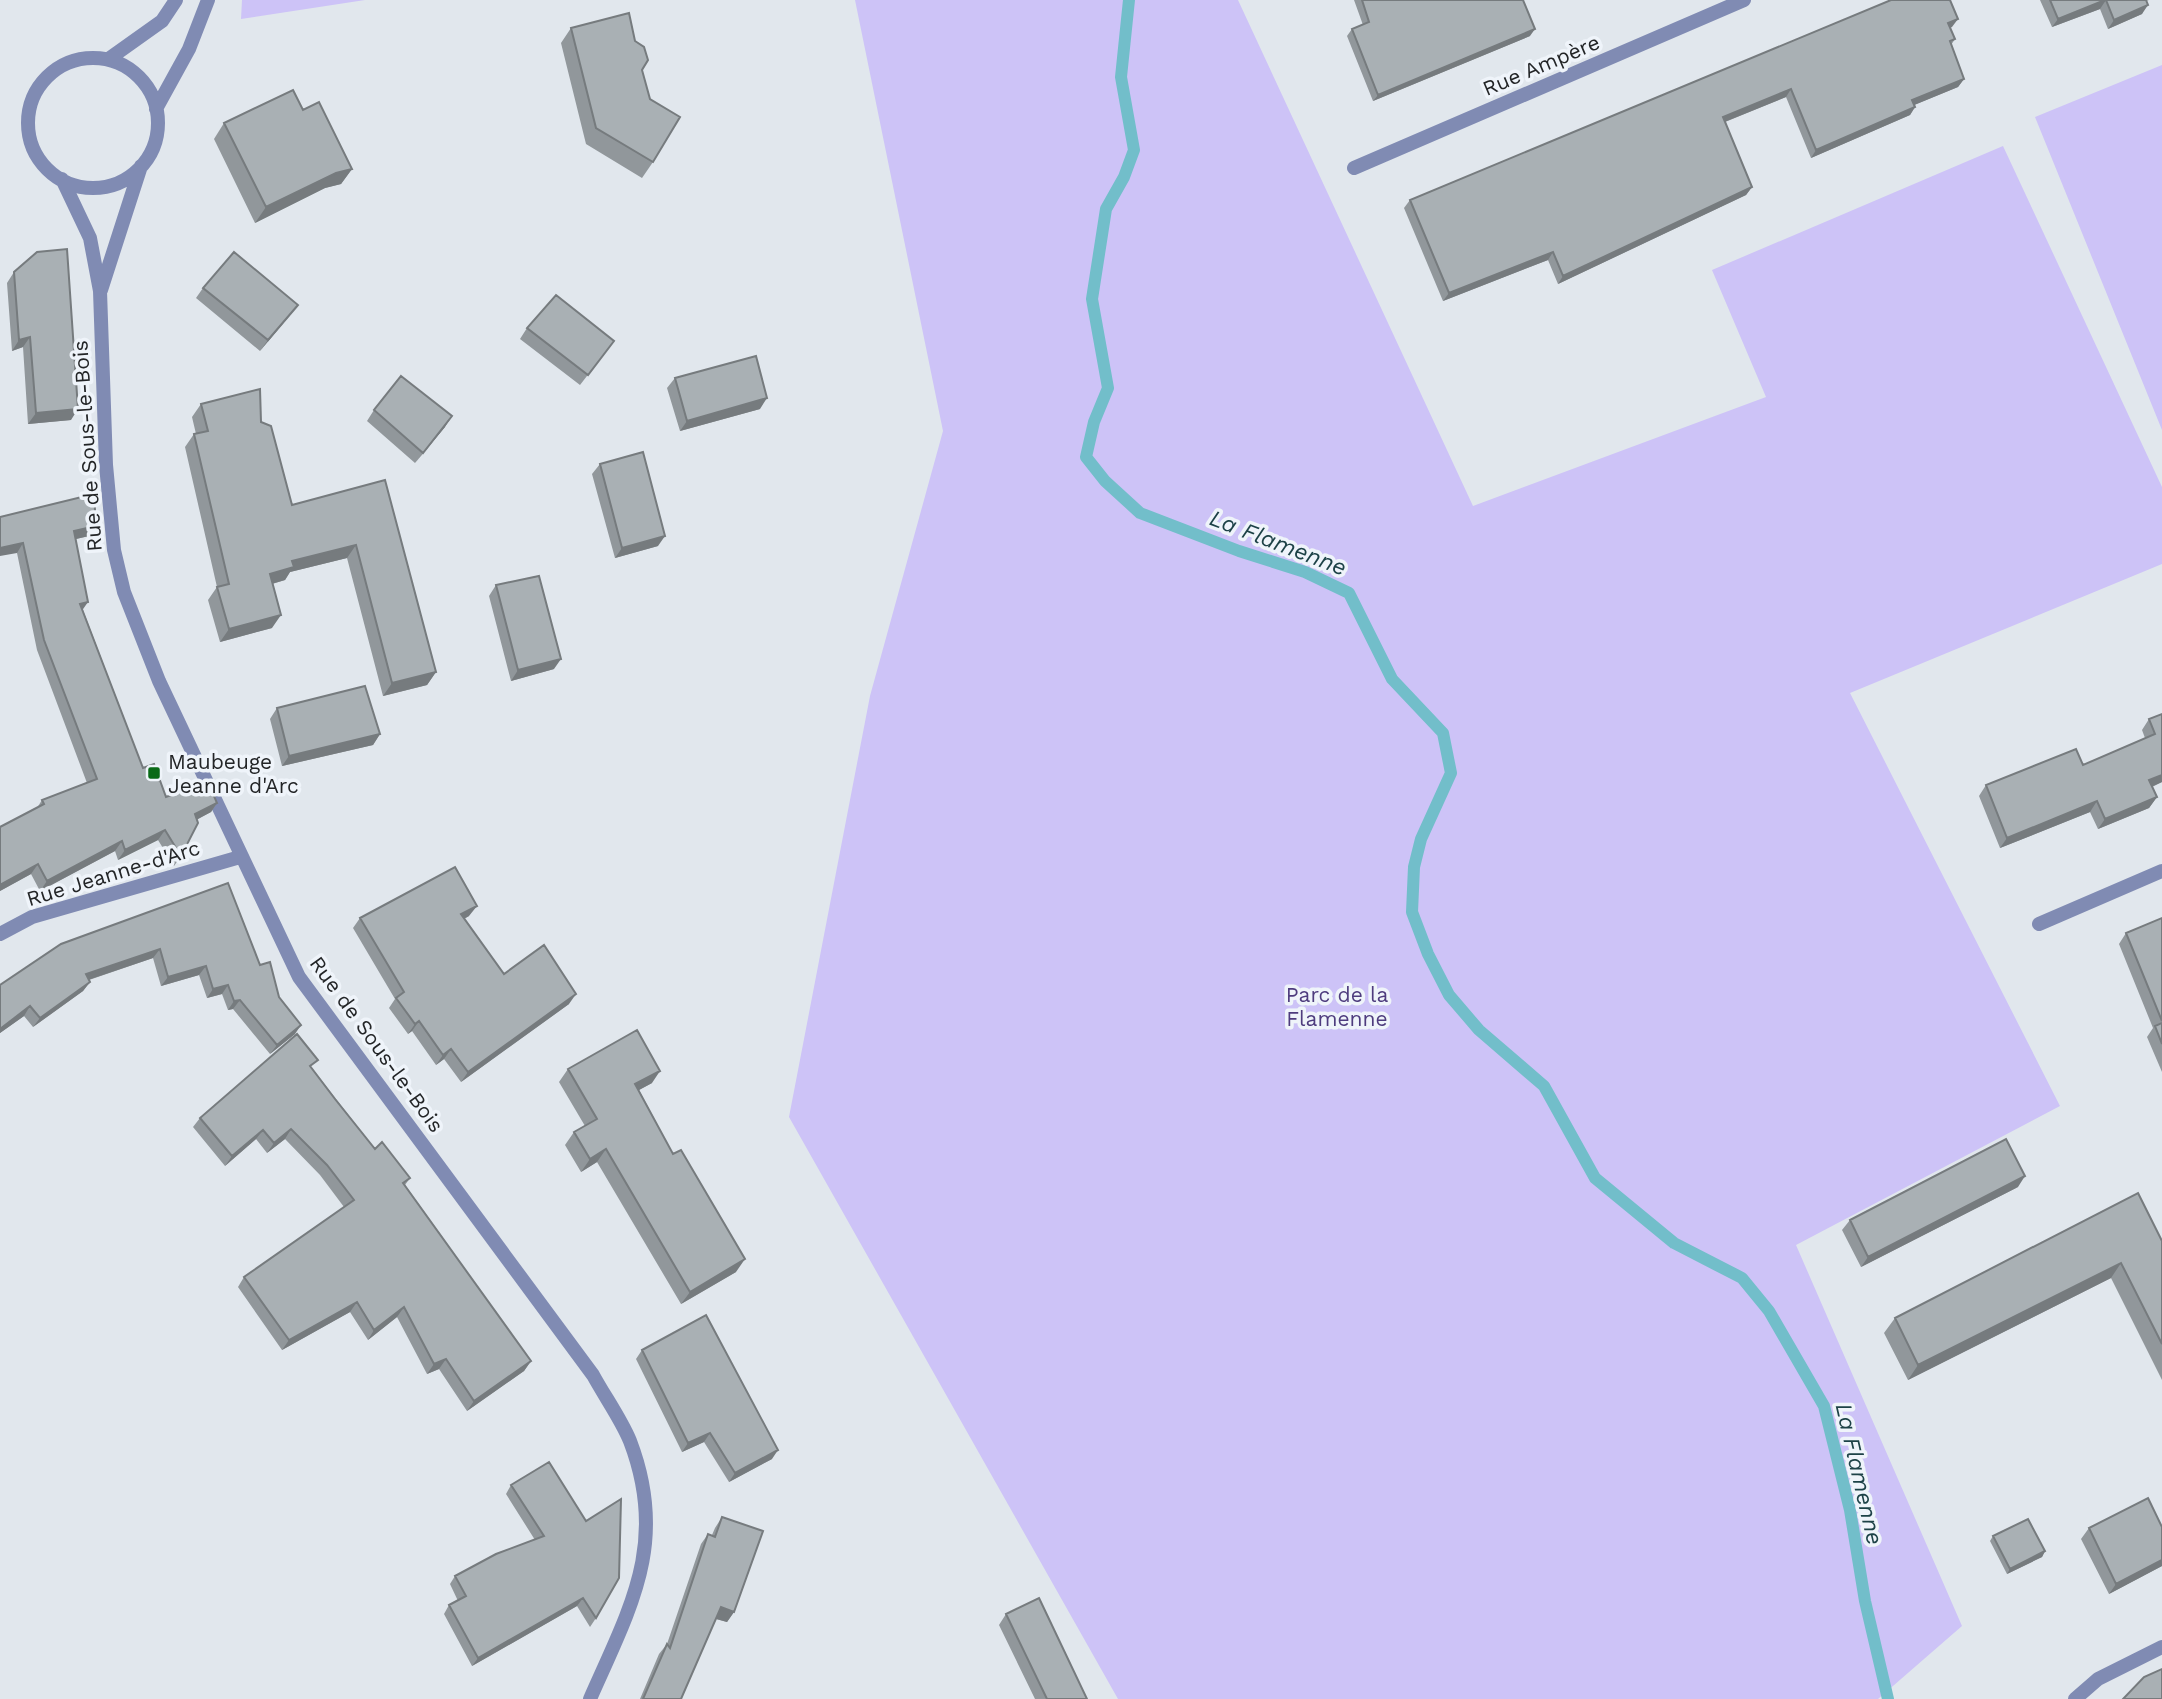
<svg xmlns="http://www.w3.org/2000/svg" width="2162" height="1699" font-family="'Work Sans',sans-serif">
<rect width="100%" height="100%" fill="#e1e7ed"/>
<!-- green -->
<path fill="#cdc3f7" d="M242,0H365L241,19Z
M855,0H1238L1473,506L1766,397L1712,270L2003,146L2162,487V564L1850,693L2060,1106L1796,1245L1962,1626L1878,1699H1118L789,1117L870,696L943,431Z
M2162,65V430L2035,117Z"/>
<g fill="none" stroke-linecap="round" stroke-linejoin="round">
<!-- stream -->
<path stroke="#72beca" stroke-width="12" d="M1129,0L1121,77L1134,150L1124,177L1106,209L1092,299L1108,388L1094,422L1086,457L1105,481L1140,513L1239,551L1305,572L1349,593L1392,679L1443,733L1451,773L1421,839L1414,867L1412,912L1428,954L1449,995L1479,1030L1544,1086L1595,1178L1674,1243L1742,1278L1769,1311L1824,1406L1850,1510L1865,1601L1888,1699"/>
<!-- minor -->
<path stroke="#808bb3" stroke-width="14" d="M110,58L162,21L176,0
M28 123a65 65 0 1 1 130 0a65 65 0 1 1-130 0Z
M156,109L189,49L208,0
M1354,168L1744,0
M62,179L90,238L100,291L106,465L114,550L124,592L159,681L299,977L593,1375C605,1397 621,1419 630,1441C669,1543 630,1608 590,1699
M101,290L141,166
M2039,924L2162,871
M0,934L32,917L240,857
M2075,1699L2098,1679L2162,1647"/>
</g>
<!-- wall -->
<path fill="#91979b" d="M1354,0H1523L1530,36L1373,101L1347,36L1352,29L1363,25Z
M2040,0H2149L2146,1L2142,14L2108,29L2100,9L2052,27Z
M1952,27L1950,28L1955,39L1951,45L1964,79L1958,87L1914,105L1915,107L1910,115L1811,158L1786,97L1725,122L1752,187L1746,195L1558,284L1548,260L1443,301L1404,208L1410,200Z
M571,28L642,70L653,162L642,178L586,144L561,43Z
M303,110L352,169L341,184L325,188L255,223L214,139L224,123Z
M14,272L71,420L28,424L23,347L12,351L7,283Z
M203,288L298,305L290,315L260,351L196,298Z
M527,328L614,341L580,385L520,339Z
M675,378L760,409L680,431L667,388Z
M201,404L261,422L292,505L385,480L436,672L427,685L383,696L347,558L290,572L285,580L272,584V628L220,642L208,600L217,587L185,447L194,434H196L192,417Z
M374,410L445,427L415,463L367,421Z
M600,464L658,546L615,558L592,474Z
M0,517L96,526L89,536L76,539L83,610L143,768L166,797L217,803L211,812L197,819L181,856L174,866L158,840L118,860L115,851L40,891L31,874L0,891V827L37,808L42,800L87,783L37,650L17,553Z
M496,585L554,669L511,681L489,596Z
M277,708L380,734L373,745L282,766L270,719Z
M2162,714V782L2152,787L2157,797L2149,808L2098,829L2090,812L2000,848L1979,796L1986,785L2083,765L2145,738L2142,730L2149,719Z
M228,883L260,965L279,997L295,1034L270,1054L233,1009L228,1010L222,994L207,998L199,975L161,986L153,958L89,980L90,982L83,991L33,1027L24,1016L0,1033V985Z
M469,916L464,919L504,974L569,1004L461,1082L444,1059L436,1065L412,1031L408,1034L389,1008L395,999L353,928L360,918Z
M2162,918V1072L2147,1037L2153,1028L2119,944L2126,933Z
M312,1068L375,1149L410,1178L405,1185L531,1361L524,1371L467,1411L439,1369L427,1374L397,1317L368,1340L350,1312L282,1350L238,1287L244,1277L344,1207L320,1175L285,1139L267,1153L256,1139L225,1166L193,1127L200,1118Z
M568,1069L652,1083L639,1090L736,1272L681,1304L597,1162L581,1172L565,1145L574,1132L585,1126L559,1082Z
M2018,1187L1861,1267L1842,1230L1850,1220Z
M2162,1241V1380L2111,1278L1908,1380L1884,1333L1895,1318Z
M642,1350L772,1459L729,1482L704,1442L682,1452L636,1359Z
M549,1462L596,1618L590,1627L577,1606L472,1666L444,1614L449,1605L458,1601L450,1584L455,1576L535,1540L506,1494L511,1485Z
M722,1517L734,1612L727,1622L716,1619L681,1699H640L659,1654L667,1644L701,1544L708,1534L712,1535L715,1528Z
M2162,1527V1566L2109,1594L2081,1539L2089,1528Z
M1993,1536L2045,1551L2042,1557L2007,1574L1990,1541Z
M1006,1614L1087,1699H1035L999,1625Z"/>
<!-- shaded-wall -->
<path fill="#767b7e" d="M2106,0L2100,9L2052,27L2058,19Z
M2148,5L2142,14L2108,29L2114,20Z
M1958,19L1952,27L1942,31L1948,23Z
M1535,29L1530,36L1373,101L1378,95Z
M1964,79L1958,87L1907,108L1912,100Z
M1791,89L1786,97L1717,125L1723,117Z
M1915,107L1910,115L1811,158L1816,150Z
M352,169L341,184L325,188L255,223L266,207L336,173Z
M1752,187L1746,195L1558,284L1563,276Z
M1553,252L1548,260L1443,301L1449,293Z
M298,305L290,315L260,351L268,340Z
M30,337L23,347L12,351L19,340Z
M767,398L760,409L680,431L687,421Z
M78,409L71,420L28,424L36,413Z
M452,416L445,427L415,463L423,453Z
M96,526L89,536L67,541L74,531Z
M665,536L658,546L615,558L622,548Z
M23,543L17,553L0,556V548Z
M356,545L347,558L290,572L285,580L261,587L270,574L292,561Z
M88,602L81,612L80,604Z
M281,615L272,628L220,642L229,629Z
M561,659L554,669L511,681L518,670Z
M436,672L427,685L383,696L392,683Z
M380,734L373,745L282,766L289,756Z
M2162,775V782L2142,791L2149,780Z
M2157,797L2149,808L2098,829L2105,819Z
M2097,801L2090,812L2000,848L2007,838Z
M217,803L211,812L189,824L195,814Z
M165,830L158,840L118,860L125,850Z
M122,841L115,851L40,891L47,881Z
M38,864L31,874L0,891V885Z
M477,906L469,916L454,924L461,914Z
M160,949L153,958L79,983L86,974Z
M206,966L199,975L161,986L168,977Z
M90,982L83,991L33,1027L40,1018Z
M228,985L222,994L207,998L213,989Z
M576,994L569,1004L461,1082L468,1072Z
M240,1000L233,1009L228,1010L234,1001Z
M30,1006L24,1016L0,1033V1029Z
M419,1021L412,1031L408,1034L415,1024Z
M301,1025L295,1034L270,1054L277,1045Z
M451,1049L444,1059L436,1065L443,1055Z
M660,1071L652,1083L626,1097L635,1084Z
M291,1129L285,1139L267,1153L274,1143Z
M263,1130L256,1139L225,1166L232,1156Z
M606,1149L597,1162L581,1172L590,1159Z
M2025,1176L2018,1187L1861,1267L1868,1257Z
M745,1259L736,1272L681,1304L690,1292Z
M2121,1263L2111,1278L1908,1380L1918,1365Z
M357,1302L350,1312L282,1350L289,1340Z
M404,1307L397,1317L368,1340L374,1330Z
M446,1359L439,1369L427,1374L434,1364Z
M531,1361L524,1371L467,1411L474,1401Z
M710,1433L704,1442L682,1452L688,1443Z
M778,1450L772,1459L729,1482L735,1473Z
M2045,1551L2042,1557L2007,1574L2010,1569Z
M2162,1560V1566L2109,1594L2116,1584Z
M583,1598L577,1606L472,1666L478,1658Z
M721,1607L734,1612L727,1622L713,1618Z"/>
<!-- building -->
<path fill="#a9b0b4" stroke="#767b7e" stroke-width="2" d="M1362,0H1523L1535,29L1378,95L1352,29L1369,22Z
M1891,0H1950L1958,19L1948,23L1955,39L1950,41L1964,79L1912,100L1915,107L1816,150L1791,89L1723,117L1752,187L1563,276L1553,252L1449,293L1410,200Z
M2050,0H2105L2058,19Z
M2106,0H2146L2148,5L2114,20Z
M629,13L635,41L644,47L648,60L642,70L650,99L680,117L653,162L596,128L571,28Z
M293,90L303,110L319,102L352,169L336,173L266,207L224,123Z
M67,249L78,409L36,413L30,337L19,340L14,272L37,252Z
M234,252L298,305L268,340L203,288Z
M556,295L614,341L588,375L527,328Z
M756,356L767,398L687,421L675,378Z
M401,376L452,416L423,453L374,410Z
M260,389L261,422L271,426L292,505L385,480L436,672L392,683L356,545L292,561L294,567L270,574L281,615L229,629L217,587L229,584L194,434L208,431L201,404Z
M643,452L665,536L622,548L600,464Z
M94,494L96,526L74,531L88,602L80,604L143,768L154,764L166,797L208,782L217,803L195,814L198,823L181,856L165,830L125,850L122,841L47,881L38,864L0,885V827L44,804L42,800L97,779L44,640L23,543L0,548V517Z
M539,576L561,659L518,670L496,585Z
M365,686L380,734L289,756L277,708Z
M2162,714V775L2149,780L2157,797L2105,819L2097,801L2007,838L1986,785L2076,749L2083,765L2155,734L2149,719Z
M455,867L477,906L461,914L504,974L544,945L576,994L468,1072L451,1049L443,1055L419,1021L415,1024L396,998L404,992L360,918Z
M228,883L260,965L270,962L279,997L301,1025L277,1045L240,1000L234,1001L228,985L213,989L206,966L168,977L160,949L86,974L90,982L40,1018L30,1006L0,1029V985L61,944Z
M2162,918V1021L2126,933Z
M2162,1023V1044L2155,1026Z
M637,1030L660,1071L635,1084L673,1154L681,1150L745,1259L690,1292L606,1149L590,1159L574,1132L597,1119L568,1069Z
M297,1034L318,1060L310,1066L335,1099L375,1149L382,1142L410,1178L403,1183L531,1361L474,1401L446,1359L434,1364L404,1307L374,1330L357,1302L289,1340L244,1277L354,1200L327,1165L291,1129L274,1143L263,1130L232,1156L200,1118Z
M2006,1139L2025,1176L1868,1257L1850,1220Z
M2138,1193L2162,1241V1344L2121,1263L1918,1365L1895,1318Z
M706,1315L778,1450L735,1473L710,1433L688,1443L642,1350Z
M549,1462L586,1521L621,1499L619,1578L596,1618L583,1598L478,1658L449,1605L466,1596L455,1576L496,1554L544,1536L511,1485Z
M2148,1498L2162,1527V1560L2116,1584L2089,1528Z
M722,1517L763,1531L734,1612L721,1607L681,1699H643L667,1644L670,1648L708,1534L715,1537Z
M2028,1519L2045,1551L2010,1569L1993,1536Z
M1039,1598L1087,1699H1047L1006,1614Z
M2162,1669V1699H2123L2144,1677Z"/>
<!-- markers -->
<rect fill="#096a16" stroke="#eff4fa" stroke-width="2.5" x="147" y="766" width="14" height="14" rx="3.5"/>
<g text-anchor="middle" dominant-baseline="central" stroke-width="7" stroke-linejoin="round" paint-order="stroke">
<!-- street labels -->
<g font-size="21" fill="#232527" stroke="#eff4fa">
<text transform="translate(1541 65) rotate(-23)">Rue Ampère</text>
<text transform="translate(87 446) rotate(-94)">Rue de Sous-le-Bois</text>
<text transform="translate(113 873) rotate(-17)">Rue Jeanne-d'Arc</text>
<text transform="translate(377 1044) rotate(54)">Rue de Sous-le-Bois</text>
</g>
<!-- poi labels -->
<g font-size="21" fill="#232527" stroke="#eff4fa" text-anchor="start">
<text x="168" y="761">Maubeuge<tspan x="168" dy="24">Jeanne d'Arc</tspan></text>
</g>
<!-- park labels -->
<g font-size="21" fill="#4e3c7e" stroke="#eff4fa">
<text x="1337" y="994">Parc de la<tspan x="1337" dy="24">Flamenne</tspan></text>
</g>
<!-- water labels -->
<g font-size="23" font-style="italic" fill="#1d4247" stroke="#eff4fa">
<text transform="translate(1278 543) rotate(21)">La Flamenne</text>
<text transform="translate(1859 1474) rotate(77)">La Flamenne</text>
</g>
</g>
</svg>
